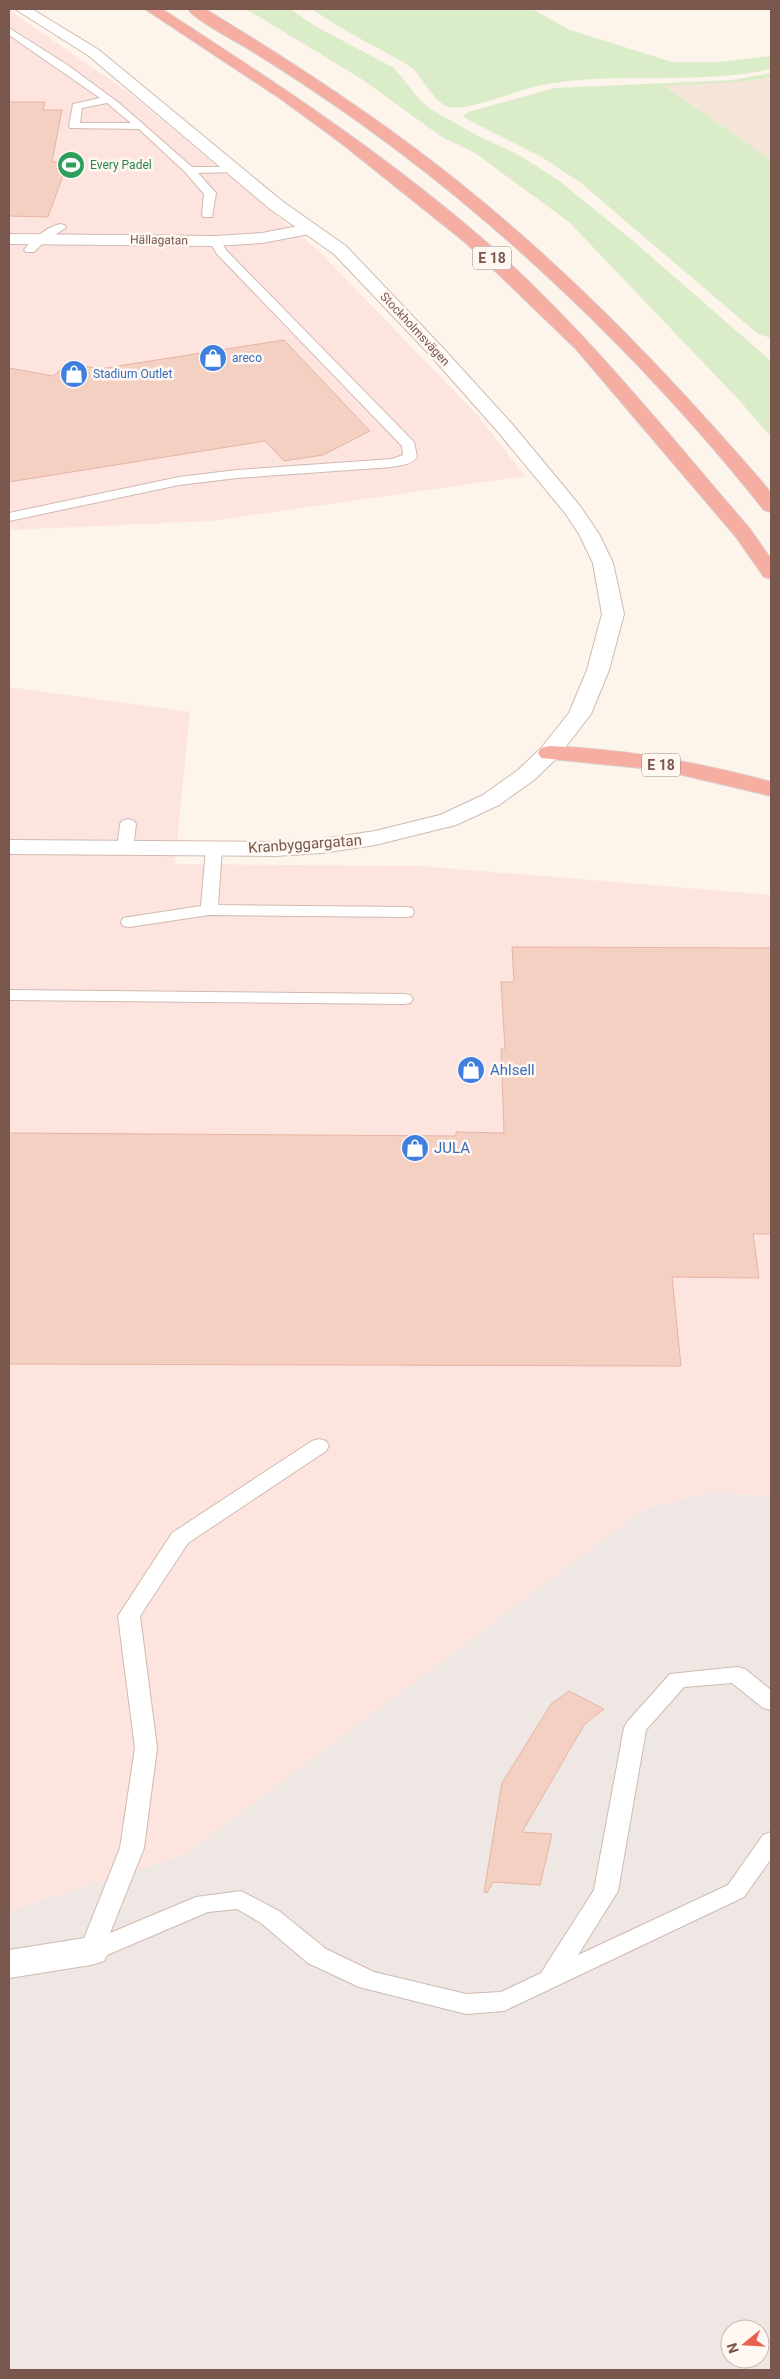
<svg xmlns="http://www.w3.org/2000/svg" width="780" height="2379" font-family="Roboto,sans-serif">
<rect width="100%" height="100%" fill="#fdf4eb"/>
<!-- residential -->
<path fill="#f5e5d9" d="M771,77V160L664,85L740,82Z"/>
<!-- commercial -->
<path fill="#fde4df" d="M9,10L128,92L319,251L478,416L525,476L211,521L9,530Z
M9,687L190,712L175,864L420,866L771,895V1497L714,1492L645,1509L184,1855L9,1911Z"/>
<!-- industrial -->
<path fill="#efe7e3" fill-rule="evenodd" d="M714,1492L771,1497V2370H9V1911L184,1855L645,1509ZM730,2329H760V2359H730Z"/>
<!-- green -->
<path fill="#dbecc8" d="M246,9H290L315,26L394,68L420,100L429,108L476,135L519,155L558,180L632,240L771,361V437L739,400L569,222L475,153L442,137L360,78Z
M312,9H532L570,30L672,62H719L771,56V69C694,86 614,70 537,86C515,91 469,111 449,107C434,103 424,79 413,69C405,62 393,57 383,51C359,38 334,25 312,9Z
M771,73V77L740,82L665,86L771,160V338L758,334L581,183L543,158L463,117L468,112L475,110L555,88L733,80Z"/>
<!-- building -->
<path fill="#f3d0c2" stroke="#e6b4a2" d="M9,102H45L43,110H62L52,162H68L48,217L9,216Z
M284,340L370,431L323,455L284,461L265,441L9,482V368L53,376L69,363L99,369Z
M512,947L771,948V1234H753L759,1278L672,1277L681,1366L9,1364V1133L456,1136V1132L504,1133L501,1049H505L501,982H514Z
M569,1691L604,1709L584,1725L522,1832L552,1834L540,1885L493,1882L487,1893L484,1892L502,1783L551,1704Z"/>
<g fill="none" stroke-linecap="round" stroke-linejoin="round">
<!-- service casing -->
<g stroke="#d0baaf" stroke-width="2">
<path id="service" d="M9,28L66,64L119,103L192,167H236V171L232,172L198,173L216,193L212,217H204L202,215L204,194L185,172L139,129L70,128L69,126L73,104L100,98L9,35ZM107,103L131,123H80L82,108Z
M60,224L64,225L66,227L64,229L45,241L34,252H26L24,250C32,239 47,227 60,224Z
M215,238L219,239L226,250L414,442L417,457C411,465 401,465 392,467L237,478L179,485L9,521V513L179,477L237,470L392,459L403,455L402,446L217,254L209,241Z
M128,819L134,821L136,824L133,849L131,852H119L117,849L120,824L122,821Z
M214,843L220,845L222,848L218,905L406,907L412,908L414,912L412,916L406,917L209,915L129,927L123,926L121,922L123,918L129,917L201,906L206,848L208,845Z
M9,990L404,994L410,995L413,999L410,1003L404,1004L9,1000Z
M319,1439L326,1441L329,1446L326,1451L188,1543L140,1616L157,1748L144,1848L110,1933L196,1897L241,1891L279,1911L326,1949L374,1972L466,1994L501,1992L541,1973L594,1890L624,1728L627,1722L670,1674L737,1667L745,1669L771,1690V1710L763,1708L732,1683L684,1687L646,1730L618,1891L578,1955L728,1885L763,1835L771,1832V1859L744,1897L504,2011L466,2014L359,1987L308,1963L261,1923L237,1909L208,1912L100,1958L91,1960L82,1958L79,1951L120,1848L135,1748L118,1616L172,1533L312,1441Z"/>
</g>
<!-- minor casing -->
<g stroke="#d0baaf" stroke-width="2">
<path id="minor" d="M309,224L315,225L317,229L315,233L262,243L215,246L9,244V234L215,236L262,233Z
M91,1937L104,1941L109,1951L104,1961L91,1965L9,1978V1950Z"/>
</g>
<!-- tertiary casing -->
<g stroke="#d0baaf" stroke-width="2">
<path id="tertiary" d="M15,9H32L99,50L282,201L346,246L442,347L513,425L580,506L599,534L613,563L624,614L609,670L591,714L557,758L534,780L499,805L456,825L375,845L322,853L275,856L9,854V840L275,842L322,839L375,831L440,815L483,795L518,770L541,748L569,713L587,670L602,614L593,563L579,534L565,513L499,433L430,355L334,254L270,209L89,56Z"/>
</g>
<!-- motorway casing -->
<g stroke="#d9d0cd" stroke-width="2">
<path id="motorway" d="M145,9H162C270,79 379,150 478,235C579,322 663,428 750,529L771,559V579L764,577L736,537L576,349L466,243L341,143L281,99Z
M188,9H205C276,52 346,97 413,147C521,227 619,322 709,422C730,446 752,469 771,493V512L764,510C661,380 534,254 402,154C354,117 303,83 252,51C238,42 196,21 188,9Z
M549,746C625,749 698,762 771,782V796L661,770L541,758L538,753L541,748Z"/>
</g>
<!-- service -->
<use href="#service" fill="#fff" fill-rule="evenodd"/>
<!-- minor -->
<use href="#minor" fill="#fff" fill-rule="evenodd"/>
<!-- tertiary -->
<use href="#tertiary" fill="#fff" fill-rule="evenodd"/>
<!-- motorway -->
<use href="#motorway" fill="#f7aea2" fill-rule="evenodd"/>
</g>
<!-- icons -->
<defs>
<g id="stadium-disc" transform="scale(1.4375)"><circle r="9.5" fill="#2e9e5b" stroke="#fff8f2"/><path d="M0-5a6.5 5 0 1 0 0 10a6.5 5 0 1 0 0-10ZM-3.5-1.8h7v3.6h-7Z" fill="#fff"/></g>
<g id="shop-disc" transform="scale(1.4375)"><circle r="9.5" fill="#3f7fe0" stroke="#fff8f2"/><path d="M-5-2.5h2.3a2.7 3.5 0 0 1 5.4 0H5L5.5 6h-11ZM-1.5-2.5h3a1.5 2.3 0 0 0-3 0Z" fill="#fff"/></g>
</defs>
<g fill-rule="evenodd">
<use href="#stadium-disc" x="71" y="165"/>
<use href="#shop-disc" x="213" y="358"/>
<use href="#shop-disc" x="74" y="374"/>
<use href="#shop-disc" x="471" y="1070"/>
<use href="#shop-disc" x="415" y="1148"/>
</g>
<g text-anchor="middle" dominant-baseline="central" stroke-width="5" stroke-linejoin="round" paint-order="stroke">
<!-- far-leisure labels -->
<g font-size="12" fill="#27864d" stroke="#fff8f2" text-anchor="start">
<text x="90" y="165">Every Padel</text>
</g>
<!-- far-street labels -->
<g font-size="12" fill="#79574c" stroke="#fff8f2">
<text transform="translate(159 240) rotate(1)">Hällagatan</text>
<text transform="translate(415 329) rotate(47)">Stockholmsvägen</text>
</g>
<!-- far-shop labels -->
<g font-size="12" fill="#366cbe" stroke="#fff8f2" text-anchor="start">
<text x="232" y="358">areco</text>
<text x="93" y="374">Stadium Outlet</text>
</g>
<!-- shield labels -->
<g fill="#fff8f2" stroke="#a1877e" stroke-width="1">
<rect x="473" y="246.5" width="38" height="23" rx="4"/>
<rect x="642" y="753.5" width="38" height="23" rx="4"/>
</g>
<g font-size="14" font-weight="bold" fill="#79574c">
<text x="492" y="258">E 18</text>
<text x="661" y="765">E 18</text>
</g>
<!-- street labels -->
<g font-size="15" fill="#79574c" stroke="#fff8f2">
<text transform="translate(305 844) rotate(-4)">Kranbyggargatan</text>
</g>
<!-- shop labels -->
<g font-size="15" fill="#366cbe" stroke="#fff8f2" text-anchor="start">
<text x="490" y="1070">Ahlsell</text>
<text x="434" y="1148">JULA</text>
</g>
</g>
<!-- border -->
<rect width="780" height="2379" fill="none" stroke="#79574c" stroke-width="20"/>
<!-- north arrow -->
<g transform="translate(745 2344) rotate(252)"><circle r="24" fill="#fff8f2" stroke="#c9b8b0"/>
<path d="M0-4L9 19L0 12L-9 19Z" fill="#e8604f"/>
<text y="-8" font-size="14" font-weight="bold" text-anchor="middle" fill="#79574c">N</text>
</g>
</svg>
